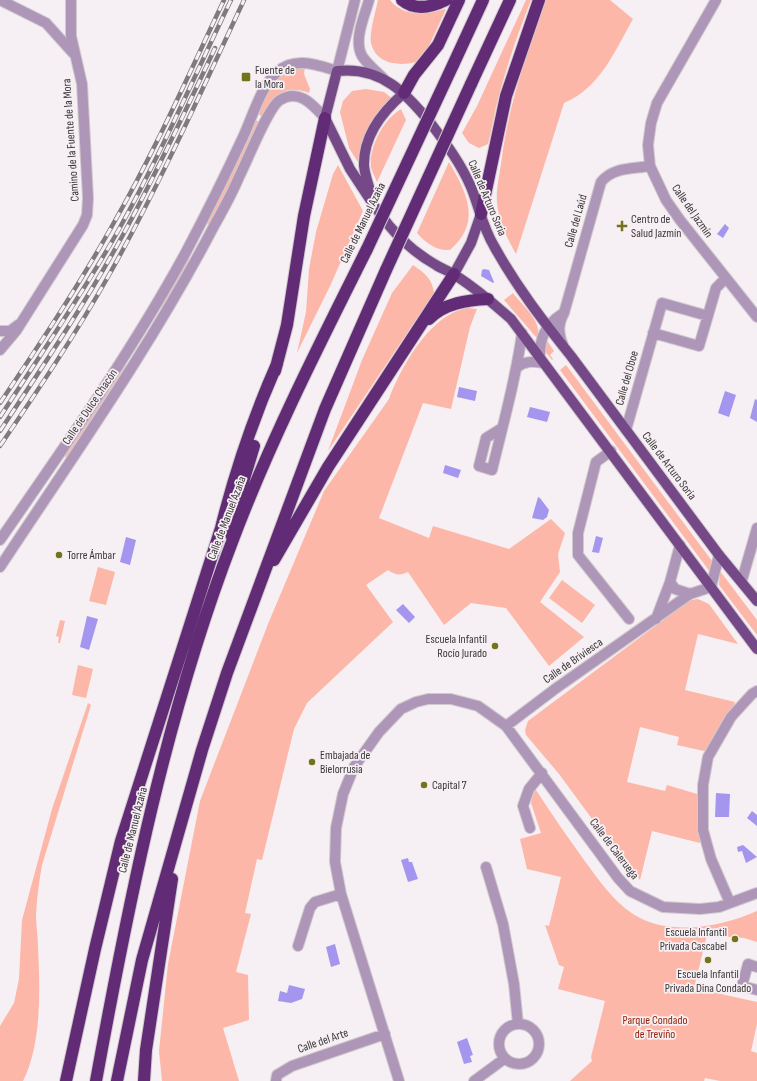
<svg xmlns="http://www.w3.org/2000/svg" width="757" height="1081" font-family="'Sofia Sans Condensed',sans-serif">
<rect width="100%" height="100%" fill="#f6eff3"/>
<!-- green -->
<path fill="#fdb7a8" d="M378,0H390C404,18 427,14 446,9L427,50L419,61C401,67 376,65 371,43C369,33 376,10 378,0Z
M526,0H531C518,33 507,65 498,99C494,114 492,129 488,144L479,148L469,143L462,133L477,106Z
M546,0H610L633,19C614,52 601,87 564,103L516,254C507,238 499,222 497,203C496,191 499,176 501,164C508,107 526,54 546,0Z
M305,67L304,74L310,89L309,93C284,84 273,95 263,117L258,114C268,89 275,69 305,67Z
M366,89L384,92L393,99L382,111L361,167L349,148L340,112L343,101L352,91Z
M401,109L406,120L377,182C375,177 372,172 371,167C369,146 384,119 401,109Z
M255,120L260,122L210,225L204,223Z
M449,162C467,193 482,222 450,250C436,251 426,243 417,233Z
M338,165L363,211L331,284L297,353L306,312L309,269L316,232L333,174Z
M187,258L190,260L160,314L162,299Z
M413,265C425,273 432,279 434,293L328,451L362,360L392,293Z
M513,293C521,304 542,321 538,337H536L504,300Z
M468,308L477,309L470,327L451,409L423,403L379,518L429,538L433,526L509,549L551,519L565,533L558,554L560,572L540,602L584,637L549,666L506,608L471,603L444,625L408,572C400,576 395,575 388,570L366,585L393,622L307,703L294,729L262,860L257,859L245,913L251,914L236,972L248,975L249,1020L223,1028L239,1081H162L159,1051L168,964L200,801L268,624L324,491L389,399C401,367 431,313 468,308Z
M546,339L554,351L550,355L553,359L552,360L544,350Z
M123,364L127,365V368L67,458L62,454Z
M566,365L712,561L710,572L560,370Z
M98,567L115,572L106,605L89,601Z
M720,571L757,620V635L719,585Z
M562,580L595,605L582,623L549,598Z
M698,599L709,604L738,644L698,634L685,690L735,702L734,706L707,750L704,751L677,745L679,737L640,727L627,782L665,791L667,785L697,794L700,843L652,831L640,880L609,842L559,774L526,735L525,730L528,721L678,609L691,600Z
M60,620L65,621L60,643H58L59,637L56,636Z
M78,665L93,669L86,698L72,695Z
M88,703L91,705L42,865C39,882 37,897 36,914C36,925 38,937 38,948C40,989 42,1043 23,1081H0V1026L14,1003L19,979L22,920L52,809Z
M534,787C550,812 567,836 584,860C599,880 612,900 633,914C668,937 722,927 757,911V942L744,938L707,935L694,988L757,1002V1024L751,1051L757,1053V1081H720L705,1078L704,1081H570L592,1061L591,1057L605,1001L558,989L564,967L559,965L545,925L549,926L561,877L527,869L520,839L541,833L531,803Z"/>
<!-- water -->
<path fill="#a496ee" d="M725,224L729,228L723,238L717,234Z
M484,269L489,270L494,282L493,283L481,276L482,270Z
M459,387L477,391L475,401L457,397Z
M725,391L736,395L729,417L718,413Z
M755,399L757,400V422L750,418Z
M530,407L550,412L547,422L527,417Z
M445,465L461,470L458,478L443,473Z
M538,497L540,498L549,510L547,517L543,520L532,518Z
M596,536L603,538L599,553L592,552Z
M126,537L136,540L130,565L120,562Z
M403,604L415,617L409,623L396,610Z
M87,616L98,619L89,650L80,647Z
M716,793L730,794L729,817H715Z
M752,811L757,815V826L747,818Z
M743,845L757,857L746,863L742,851L738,852L737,847Z
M408,858L409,862H412L418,879L408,882L401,860Z
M335,944L340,964L331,967L326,947Z
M289,985L305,989L302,999L291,1003L278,1001L280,991L287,993Z
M467,1038L473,1055L470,1056L472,1062L464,1064L457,1042Z"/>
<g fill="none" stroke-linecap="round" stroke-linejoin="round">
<!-- minor casing -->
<g stroke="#d0cace" stroke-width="12">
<path id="minor" d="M0,0L46,23L73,53
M369,0C365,15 353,40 362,56C367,64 377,72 384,79
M716,0L657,103L651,123L648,145L650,166L666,200L680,220L757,317
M0,331H10L18,325
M653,333L699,346L716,288L726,278
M563,345C558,333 558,324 564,313L601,182C613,167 632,169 650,166
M0,350L16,331L83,225L87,215L88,198L82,84L71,36V0
M540,359C539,339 545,325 562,314
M516,368C525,361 532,361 543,363
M502,428L486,438L479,466L492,470C503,424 516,379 522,333
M626,430L662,303L708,316
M611,451L596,462L578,533V555L629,619
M0,540C65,446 131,353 186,252C206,214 225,176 243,137C252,118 261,86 277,72C295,56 317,65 337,71L355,0
M0,567C74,455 152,345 214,226C223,210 232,194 239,177C247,162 268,107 280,100C299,88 313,105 325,118
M742,580L757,528
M670,582L675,589L690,594
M656,619L670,582L680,545
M506,726L555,689L690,594L711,587L719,555
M530,828L523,806L529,789L542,773
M486,867L503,924L514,984L518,1024
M730,903L711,859L703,830V785L708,757L731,717L752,694L757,691
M298,946L310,908L315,902L341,894
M757,967L748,964L742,986L757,990
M499 1044a20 20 0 1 1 40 0a20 20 0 1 1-40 0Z
M276,1081L277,1075L292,1066L385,1034
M399,1081L341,894L335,862L336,828L343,794L354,767L379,732L401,709L416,702L428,699H451L478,706L506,726L618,878L630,891L663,907L700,909L719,907L757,893
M474,1081L504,1059"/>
</g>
<!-- major casing -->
<g stroke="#d0cace" stroke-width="12">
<path id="major" d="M372,196C369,187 365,176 364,166C363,136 383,111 404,93
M375,207L350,169L325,118L337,71C382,66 407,94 432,125C447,145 461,164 471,187C479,207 483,228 494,246C516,286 543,321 571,356L719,555L757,601
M378,211C393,233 413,252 436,265C442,269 449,271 455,275C475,288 493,303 511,319L757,649
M454,274L471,243L481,214"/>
</g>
<!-- highway casing -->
<g stroke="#d0cace" stroke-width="14">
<path id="highway" d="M402,0C415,11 432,7 446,0
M453,65L483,0
M471,84L510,0
M404,93L414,75L438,45L459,0
M481,214L506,96L539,0
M429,319C444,303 468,300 488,299
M275,371L287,325L304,216L325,118
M231,535V522L254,446
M274,560L328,467L454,274
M66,1081L95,949L121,841L221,528C235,472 254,416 277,364
M96,1081C129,900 166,714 232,542C270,441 319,345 367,249
M117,1081L142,960L202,750L227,673L325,409L386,270
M144,1081L146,1050L172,879"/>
</g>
<!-- minor -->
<use href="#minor" stroke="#ae96b9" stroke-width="10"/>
<!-- major -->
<use href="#major" stroke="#754987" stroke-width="10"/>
<!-- highway -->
<use href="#highway" stroke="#612c75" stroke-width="12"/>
<!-- rail casing -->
<g stroke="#7f7a7d" stroke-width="4.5">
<path id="rail" d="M0,403C39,345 78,287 112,226C154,153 188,76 224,0
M0,417C40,355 82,295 118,231C160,156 194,77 231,0
M0,431C43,366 87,301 124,233C157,172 186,110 215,48
M0,446C38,390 76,334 109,275C159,186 201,92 244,0"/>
</g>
<!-- rail -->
<use href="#rail" stroke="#f6eff3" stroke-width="3" stroke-dasharray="9" stroke-linecap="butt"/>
<!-- highway-bridge casing -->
<g stroke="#d0cace" stroke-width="14" stroke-linecap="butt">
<path id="highway-bridge" d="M367,249L453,65
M386,270L471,84"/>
</g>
<!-- highway-bridge -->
<use href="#highway-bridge" stroke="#612c75" stroke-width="12"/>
</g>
<!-- markers -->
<g fill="#737319" stroke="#f6eff3" stroke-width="1.5">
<rect x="241" y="72" width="10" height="10" rx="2"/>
<path d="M620 220h4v4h4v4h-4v4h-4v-4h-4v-4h4z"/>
<circle cx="59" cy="555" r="4"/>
<circle cx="495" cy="646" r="4"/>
<circle cx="312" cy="762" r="4"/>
<circle cx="424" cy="785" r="4"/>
<circle cx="735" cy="939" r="4"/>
<circle cx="708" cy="960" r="4"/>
</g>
<g text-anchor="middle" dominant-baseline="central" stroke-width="3.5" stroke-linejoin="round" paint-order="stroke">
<!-- poi labels -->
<g font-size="12" fill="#3a3739" stroke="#f6eff3" text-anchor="start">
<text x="255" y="70">Fuente de<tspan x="255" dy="14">la Mora</tspan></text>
<text x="631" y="219">Centro de<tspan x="631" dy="14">Salud Jazmín</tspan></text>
<text x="67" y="555">Torre Ámbar</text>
<text x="487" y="639" text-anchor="end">Escuela Infantil<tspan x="487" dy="14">Rocío Jurado</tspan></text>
<text x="320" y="755">Embajada de<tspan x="320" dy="14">Bielorrusia</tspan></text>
<text x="432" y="785">Capital 7</text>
<text x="727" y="932" text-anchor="end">Escuela Infantil<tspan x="727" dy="14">Privada Cascabel</tspan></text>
<text x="708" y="974" text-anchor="middle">Escuela Infantil<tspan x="708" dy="14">Privada Dina Condado</tspan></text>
</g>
<!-- street labels -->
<g font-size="12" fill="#3a3739" stroke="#f6eff3">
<text transform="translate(71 140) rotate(-94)">Camino de la Fuente de la Mora</text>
<text transform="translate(487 198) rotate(67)">Calle de Arturo Soria</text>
<text transform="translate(692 211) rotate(55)">Calle del Jazmín</text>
<text transform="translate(576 221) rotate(-74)">Calle del Laúd</text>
<text transform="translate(363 223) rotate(-64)">Calle de Manuel Azaña</text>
<text transform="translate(627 378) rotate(-74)">Calle del Oboe</text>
<text transform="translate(90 407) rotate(-56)">Calle de Dulce Chacón</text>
<text transform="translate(669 466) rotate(53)">Calle de Arturo Soria</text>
<text transform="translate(227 518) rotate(-69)">Calle de Manuel Azaña</text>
<text transform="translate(573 661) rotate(-35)">Calle de Briviesca</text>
<text transform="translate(133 830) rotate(-76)">Calle de Manuel Azaña</text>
<text transform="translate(614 849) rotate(53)">Calle de Caleruega</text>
<text transform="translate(323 1041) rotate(-19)">Calle del Arte</text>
</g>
<!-- park labels -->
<g font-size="12" fill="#972108" stroke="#f6eff3">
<text x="655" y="1020">Parque Condado<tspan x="655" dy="14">de Treviño</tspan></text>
</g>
</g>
</svg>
